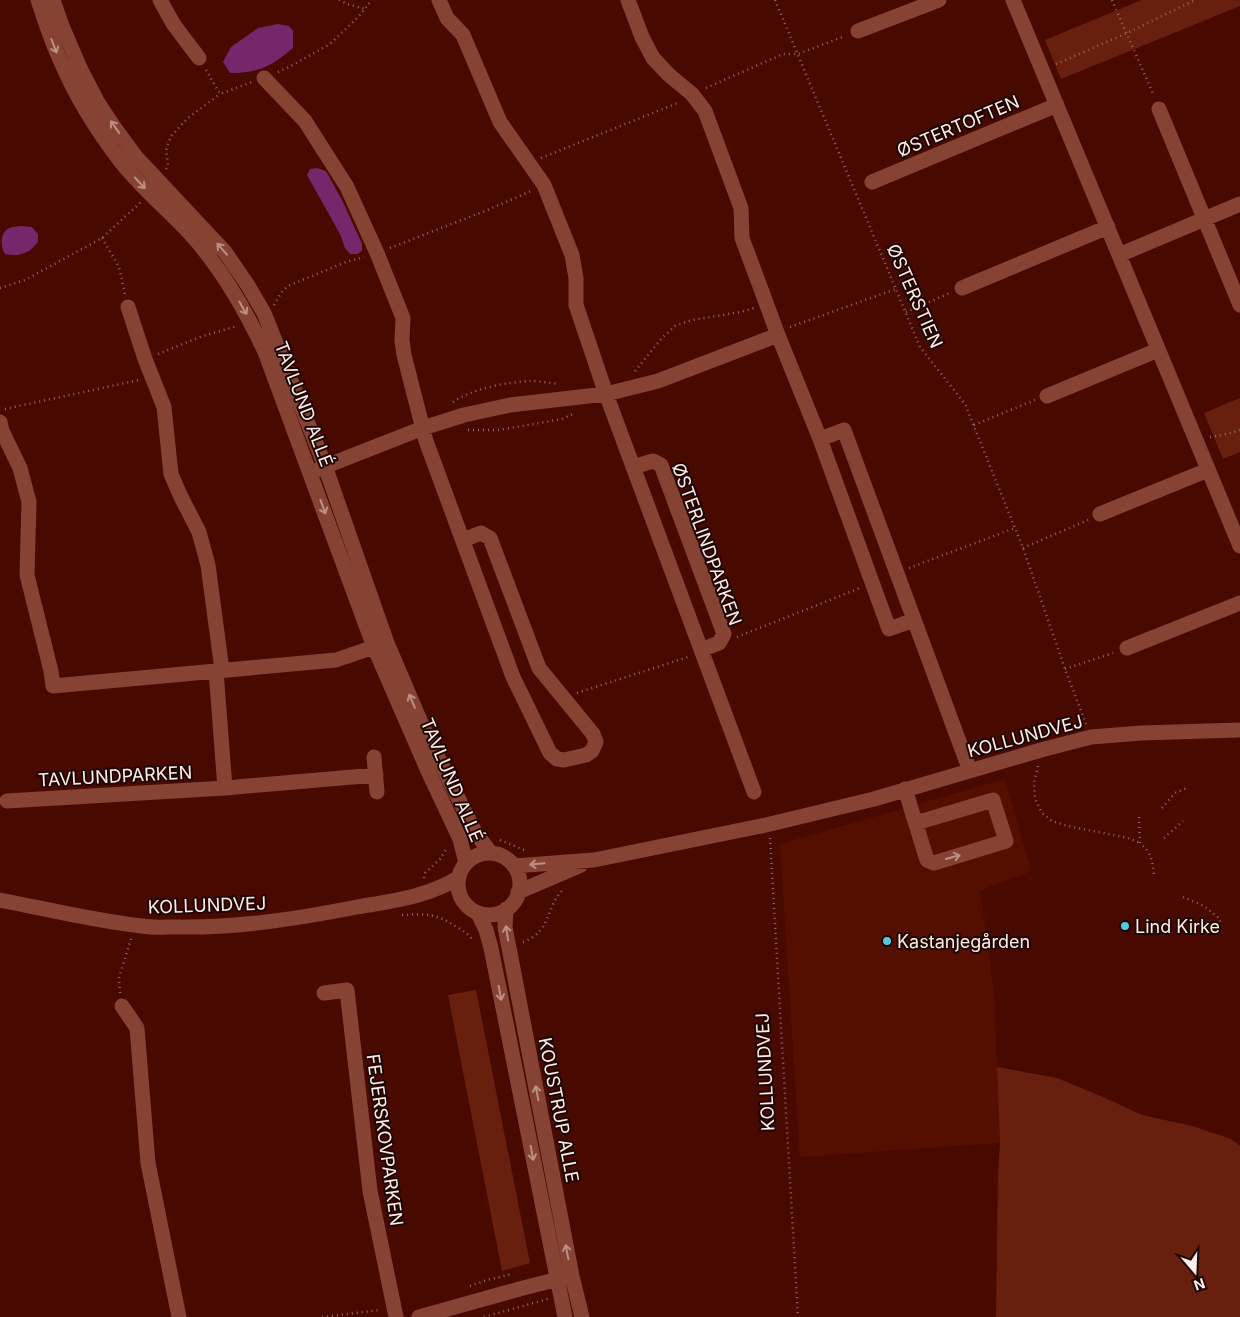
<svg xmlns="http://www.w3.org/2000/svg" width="1240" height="1317" font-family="Inter,sans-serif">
<rect width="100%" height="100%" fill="#480900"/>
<!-- built -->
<path fill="#550f01" d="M1005,779L1031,871L980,891L994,991L1000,1143L800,1157L780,844Z"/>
<!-- green -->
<path fill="#691f0e" d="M1142,0H1240V6L1061,79L1045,40Z
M1240,398V452L1223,459L1204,413Z
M476,990L530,1263L502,1271L448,995Z
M997,1067L1057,1078L1103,1097L1142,1115L1192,1126L1231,1139L1240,1146V1317H996L998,1174L1000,1143Z"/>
<!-- water -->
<path fill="#76276b" d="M278,24L289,26L293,31V48C271,66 260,73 230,73L223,62L231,47L258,28Z
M317,168L326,171L343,202L362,244V251L357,254H350L345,248L340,234L307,175L310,169Z
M21,226L32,227L38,234V242C29,254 18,257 5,254C0,246 0,233 9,228C12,227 18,226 21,226Z"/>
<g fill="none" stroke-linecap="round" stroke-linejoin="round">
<!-- path -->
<path stroke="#946861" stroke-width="2.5" stroke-dasharray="1 4" stroke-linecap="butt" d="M339,0L347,4L365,9
M775,0L920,347L965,404L1023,548L1065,669L1086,724
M1112,0L1154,96
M1056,64L1127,33L1195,0
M206,70L220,94L252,82
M278,72L291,66L330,44L359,16L372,0
M706,88L783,54H798L845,36
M541,158L680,102
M166,169L168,165L166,150L171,136L188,118L220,94
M102,238L119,267L125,294
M390,248L490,209L531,191
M0,288L25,280L102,238L141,202
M274,305L281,293L288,286L346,262L364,257
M906,312L950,293
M790,327L896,289
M158,354L200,337L237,326
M635,371L662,338L675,326L692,320L741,312L754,308
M453,402C474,388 507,382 532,381C541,381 550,383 559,384
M5,409L139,380
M974,425L1035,400
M468,430H499L562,419L575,413
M1210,437L1231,433L1240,430
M1023,548L1088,520
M909,568L1015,528
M737,637L860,588
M1065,669L1113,653
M577,693L688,657
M1038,766L1034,783L1035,799L1042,813L1052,821L1068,826L1128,838L1140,843
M1162,808L1175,793L1187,788
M1139,817L1140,843C1152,854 1152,860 1154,875
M770,838L798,1317
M1164,838L1183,821
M500,840L524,850
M424,878L425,873L440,859L447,848
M1183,897L1204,906L1220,919V926H1216
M402,915C425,914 436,913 455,926C462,930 469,934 473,941
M523,942C552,932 545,906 564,889
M120,993L119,978L131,939
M470,1286L487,1280L513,1274
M322,1317L380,1310
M484,1317L548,1299"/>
<!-- minor -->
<path stroke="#864334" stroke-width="15" d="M38,0C45,21 52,44 62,64C77,99 98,132 121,162C143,190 171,212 195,239C224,273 246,311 265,352L374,647L428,771L460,839L466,863
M53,0L62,26L80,68L97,101L114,127L136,157L225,252L247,284L264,313L325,466L387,643L422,725L475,832L490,852
M160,0L174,25L199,58
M439,0L447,18L463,35L500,122L544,185L572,255L576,278V305L606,394L754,792
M628,0L642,37L653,58L669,75L692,94L705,111L741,208L742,238L778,335
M1013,0L1240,546
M858,31L939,0
M264,78L305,121L347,187L377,253L403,318L402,340L404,355L426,441L513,677L550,753L557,759L564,760L586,755L592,751L596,742L593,734L539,668L490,538L481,533L463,540
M1159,109L1240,305
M872,182L1057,105
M1119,255L1240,204
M962,288L1108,227
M128,307L145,359L164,407L171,474L181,497L199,532L208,565L222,670
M1047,396L1158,350
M0,422L2,431L20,468L29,502L27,575L51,671L53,686L336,660L383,644
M820,439L844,430L970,771
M633,467L653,461L661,465L724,634L719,643L701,650
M316,470L423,428L464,415L510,405L606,394L658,381L778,335L820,439L889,629L914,620
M1100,514L1208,470
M1127,648L1240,603
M216,671L225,788
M374,757L377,792
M905,789L927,860L934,863L1006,841L993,800L916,823
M7,801L225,788L376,775
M458 884a31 31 0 1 1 62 0a31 31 0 1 1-62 0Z
M514,866L594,860L766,825L874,799L1041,750L1091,737L1141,733L1240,730
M518,892L581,865
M0,900C47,909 94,921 142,926C153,928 165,927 176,927C239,928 295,919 357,907C392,901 427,897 458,878
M506,909L505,927L572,1276L582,1317
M478,913L486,930L491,948L565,1317
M324,993L347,990L370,1191L396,1317
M122,1006L137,1028L148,1163L179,1317
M419,1317L523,1288L567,1277"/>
</g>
<!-- one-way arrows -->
<defs><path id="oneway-shaft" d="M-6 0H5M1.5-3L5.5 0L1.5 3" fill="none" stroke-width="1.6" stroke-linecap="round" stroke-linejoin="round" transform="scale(1.25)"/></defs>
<g stroke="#bc9086">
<use href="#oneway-shaft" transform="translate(54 46) rotate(69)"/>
<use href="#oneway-shaft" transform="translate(115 127) rotate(-125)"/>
<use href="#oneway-shaft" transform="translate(140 183) rotate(47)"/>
<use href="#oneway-shaft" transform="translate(222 249) rotate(-131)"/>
<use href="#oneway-shaft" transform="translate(243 308) rotate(60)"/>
<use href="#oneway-shaft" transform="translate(323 507) rotate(70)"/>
<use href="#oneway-shaft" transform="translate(412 701) rotate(-113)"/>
<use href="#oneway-shaft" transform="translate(953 857) rotate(-16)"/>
<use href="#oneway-shaft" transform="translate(537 864) rotate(175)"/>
<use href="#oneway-shaft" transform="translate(507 933) rotate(-99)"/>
<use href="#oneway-shaft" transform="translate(500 993) rotate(79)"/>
<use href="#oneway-shaft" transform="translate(537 1093) rotate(-101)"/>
<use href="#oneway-shaft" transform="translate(532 1153) rotate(79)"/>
<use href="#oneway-shaft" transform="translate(567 1252) rotate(-101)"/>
</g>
<!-- markers -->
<g fill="#56c9e1" stroke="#1e0502" stroke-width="2">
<circle cx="1125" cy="926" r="5"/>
<circle cx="887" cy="941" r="5"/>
</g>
<g text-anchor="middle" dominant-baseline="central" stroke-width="4" stroke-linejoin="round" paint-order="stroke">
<!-- street labels -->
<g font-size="18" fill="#feeeea" stroke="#1e0502">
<text transform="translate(958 126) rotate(-23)">ØSTERTOFTEN</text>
<text transform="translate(915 296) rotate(66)">ØSTERSTIEN</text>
<text transform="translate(304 404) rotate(69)">TAVLUND ALLÉ</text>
<text transform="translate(707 544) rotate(70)">ØSTERLINDPARKEN</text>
<text transform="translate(1025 736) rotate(-15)">KOLLUNDVEJ</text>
<text transform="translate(115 776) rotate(-3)">TAVLUNDPARKEN</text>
<text transform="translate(452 780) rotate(67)">TAVLUND ALLÉ</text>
<text transform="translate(207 905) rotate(-2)">KOLLUNDVEJ</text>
<text transform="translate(765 1072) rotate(-93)">KOLLUNDVEJ</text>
<text transform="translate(559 1110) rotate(79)">KOUSTRUP ALLE</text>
<text transform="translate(385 1140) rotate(82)">FEJERSKOVPARKEN</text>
</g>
<!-- poi labels -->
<g font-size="18" fill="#feeeea" stroke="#1e0502" text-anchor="start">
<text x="1135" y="926">Lind Kirke</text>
<text x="897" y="941">Kastanjegården</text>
</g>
</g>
<!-- north arrow -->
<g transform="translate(1195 1272) rotate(161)" stroke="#1e0502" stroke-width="4" paint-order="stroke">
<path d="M0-4L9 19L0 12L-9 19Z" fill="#feeeea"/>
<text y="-8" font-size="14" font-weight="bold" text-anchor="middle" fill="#feeeea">N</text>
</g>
</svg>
